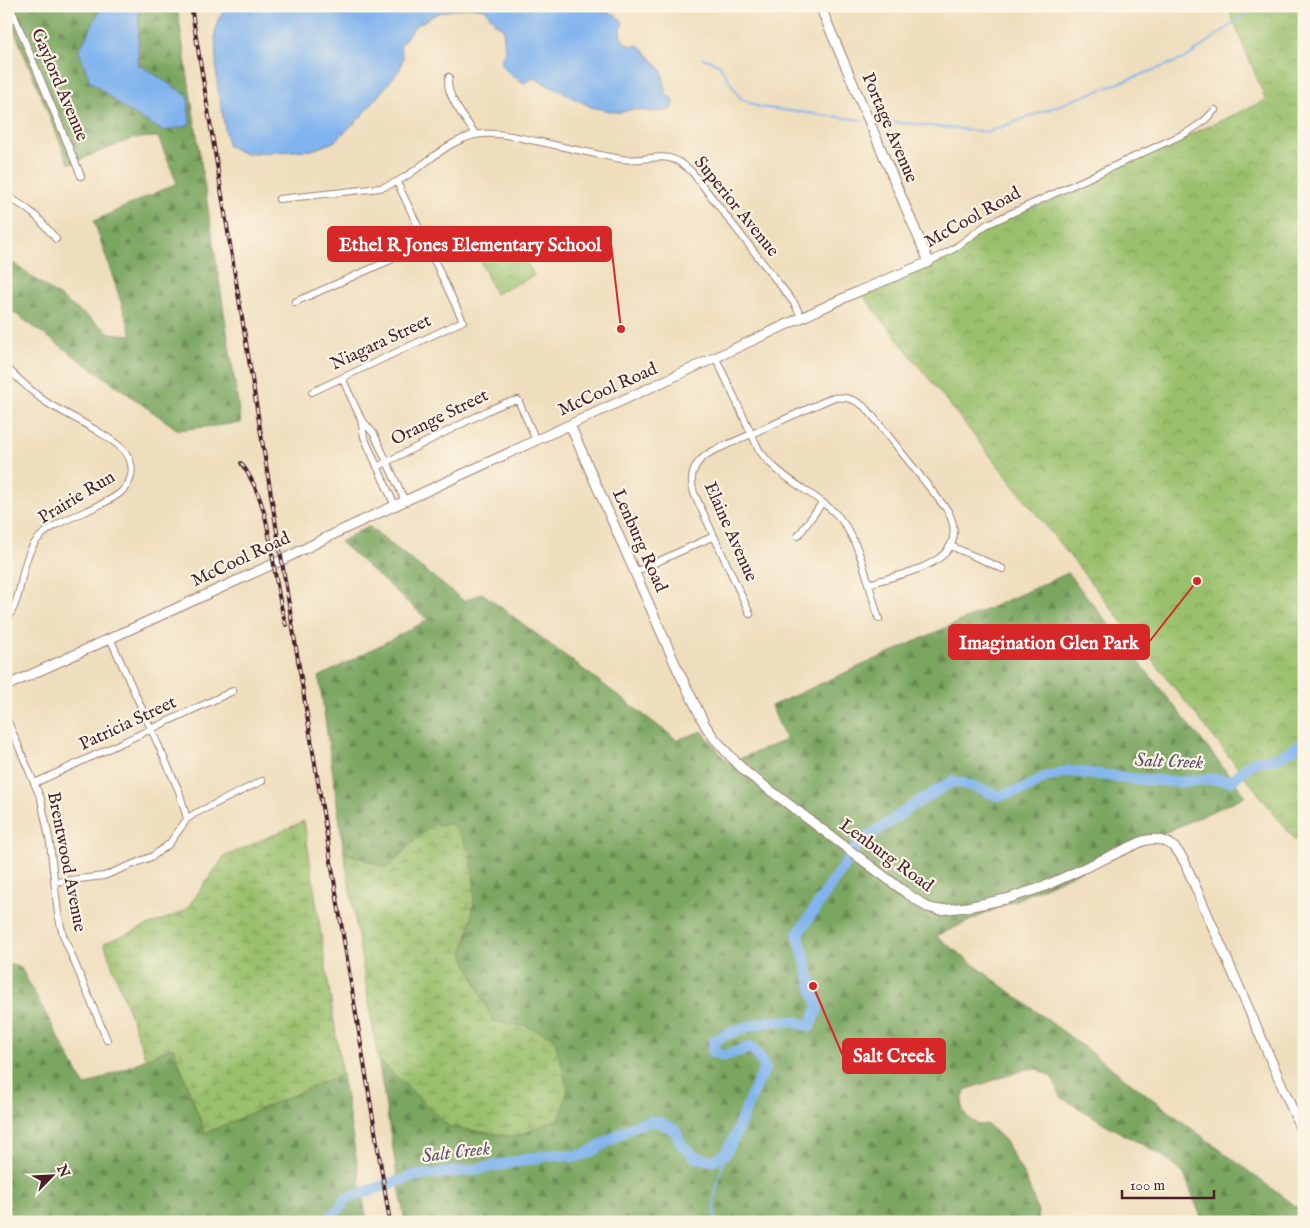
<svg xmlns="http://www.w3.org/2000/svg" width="1310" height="1228" font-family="'IM FELL English',serif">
<defs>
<pattern id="forest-firs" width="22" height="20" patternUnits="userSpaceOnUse" patternTransform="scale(1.25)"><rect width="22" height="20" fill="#7aa660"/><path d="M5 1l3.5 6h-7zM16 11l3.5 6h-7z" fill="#66874f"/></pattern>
<pattern id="wetland-marsh" width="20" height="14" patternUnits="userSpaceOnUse" patternTransform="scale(1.25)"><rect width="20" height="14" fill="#99c06c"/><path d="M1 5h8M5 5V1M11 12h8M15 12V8" fill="none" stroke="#7f9b59"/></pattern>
<pattern id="park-crowns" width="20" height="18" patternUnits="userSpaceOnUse" patternTransform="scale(1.25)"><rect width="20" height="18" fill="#99c06c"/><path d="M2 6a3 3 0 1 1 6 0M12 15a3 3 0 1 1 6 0" fill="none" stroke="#7f9b59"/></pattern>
</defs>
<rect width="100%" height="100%" fill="#fcf5e5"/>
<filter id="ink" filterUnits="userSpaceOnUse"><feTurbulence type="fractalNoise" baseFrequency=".02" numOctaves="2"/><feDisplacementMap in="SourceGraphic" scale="10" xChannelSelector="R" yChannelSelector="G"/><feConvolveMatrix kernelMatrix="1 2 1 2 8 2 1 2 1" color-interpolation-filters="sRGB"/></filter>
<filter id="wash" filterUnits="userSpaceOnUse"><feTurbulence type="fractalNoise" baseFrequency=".0096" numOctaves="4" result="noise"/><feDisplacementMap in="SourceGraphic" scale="20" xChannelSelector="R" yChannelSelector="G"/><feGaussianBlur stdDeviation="1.12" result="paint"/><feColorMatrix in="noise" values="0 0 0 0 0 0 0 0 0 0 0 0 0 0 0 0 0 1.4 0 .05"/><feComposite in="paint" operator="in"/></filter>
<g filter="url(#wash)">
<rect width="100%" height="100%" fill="#efdebd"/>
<!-- forest -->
<path fill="url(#forest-firs)" stroke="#626246" d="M22,6H102L79,51L163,131L190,124L188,97L138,64L139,6H177L241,423L178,430L6,307V258L110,333L132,335L94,221L177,183L158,137L134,138L69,164L7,13Z
M368,526L464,601L482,593L677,740L702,731L728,763L786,740L771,706L1068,573L1246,796L936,936L1304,1213V1222H1203L1184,1174L1162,1155L1110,1127L1061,1097L1052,1077L1037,1069H1027L965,1090C959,1110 962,1114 979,1125L987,1124L1004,1140L1027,1181L1038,1211L1037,1222H405L378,1059L450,1127L515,1137L559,1118L525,1026L493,1022L463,953L471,927L413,841L387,868L344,852L319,677L428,620L340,542Z
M6,962L21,968L85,1086L173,1047L205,1133L342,1074L367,1222H6Z"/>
<!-- wetland -->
<path fill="url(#wetland-marsh)" stroke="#72704c" d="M304,821L342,1074L205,1133L173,1047L146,1059L104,943L185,911L224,857Z
M452,824C456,830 462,836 465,843C480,881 474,915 463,953L493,1022L525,1026L554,1037L568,1089L560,1118L515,1137L450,1127L378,1059L344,852L387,868L431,825Z"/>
<!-- park -->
<path fill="url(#park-crowns)" stroke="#72704c" d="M1227,6H1304V851L861,293L959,249L986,228L1266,100Z
M521,236L526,260L534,276L495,294L474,246L485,241L489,247Z"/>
<!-- water -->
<path fill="#81b4ee" stroke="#666a8c" d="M102,6H139L138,64L188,96L190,125L163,131L127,110L90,81L79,51Z
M227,6H595L599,10L614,14L623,22L620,36L627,45L640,46L662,71L666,94L674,100L673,108L665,111L653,112L632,109L620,113L591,107L534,78L524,83L511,75L500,63L505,51L503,28L496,24L485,9L469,7L438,13L415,26L400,46L403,58L400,69L361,117L334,142L312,150L246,154L228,146L217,83L215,33L218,20Z"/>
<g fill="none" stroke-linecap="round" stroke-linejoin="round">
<!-- stream -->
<path stroke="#81b4ee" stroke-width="2" d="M703,58L719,64L740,98L759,107L862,120
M874,120L988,132L1186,58L1257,6
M716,1222L714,1200L725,1154"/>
<!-- river -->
<path stroke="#81b4ee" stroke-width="11" d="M327,1222L347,1198L414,1176L473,1170L555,1154L575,1157L590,1152L635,1125L651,1121L659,1122L675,1130L681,1144L695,1157L712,1161L725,1154L735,1136L749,1101L765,1068L759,1056L751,1047L723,1056L713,1052L714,1041C732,1030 764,1020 786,1021C794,1021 802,1024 810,1026L818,1008L798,934L859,843L918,802L953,781L975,787L998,796L1027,788L1045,777L1068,771L1136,779L1180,782L1211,779L1231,781L1253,762L1277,758L1304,743"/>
</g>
</g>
<g filter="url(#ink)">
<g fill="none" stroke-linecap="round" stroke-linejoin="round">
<!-- street casing -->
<g stroke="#9c7e74" stroke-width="8">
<path id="street" d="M10,6L81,176
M449,77C443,93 467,121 476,135
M6,196C31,209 39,218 56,239
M279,199L380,188C416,179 438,143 475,135C495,131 516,137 536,141C564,147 593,154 621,159C653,163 666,146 692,172L794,303L802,318
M929,262L955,248L986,225L1186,133L1203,122L1215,110
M295,302L427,244
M716,358L759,450C777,476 809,490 833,511C860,535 868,585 879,619
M6,367C20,380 33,394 49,404C68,415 115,438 126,453C136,467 132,483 120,493C96,512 57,517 37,540C18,563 25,597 6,620
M342,378L361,419L364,437L395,506
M312,392L463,321L397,182
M362,420L374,434L405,501
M377,467L489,410L505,403L518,400L536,440
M798,536L822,503
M951,546L1003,569
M635,572L714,536
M750,614L694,493C688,475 695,461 711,452L832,398C847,396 857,400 868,410L948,511C975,564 902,573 868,584
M110,638L179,791L187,819
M6,717L41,799L50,843L58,914L63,935L107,1040
M35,783L233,691
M54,882L104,876L153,856L169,844L187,819L194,814L262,781"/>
</g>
<!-- secondary casing -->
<g stroke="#9c7e74" stroke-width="11">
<path id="secondary" d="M570,425L677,668L705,725L714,738L731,757L746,772L905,892L927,907L939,910L967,907L1006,899L1043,887L1143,841C1164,835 1176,845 1185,863L1304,1136
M6,686L282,560L342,530L857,292L929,262L820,6"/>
</g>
<!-- street -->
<use href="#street" stroke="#fff" stroke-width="6"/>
<!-- secondary -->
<use href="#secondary" stroke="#fff" stroke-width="9"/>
<!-- rail casing -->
<g stroke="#4a1f2b" stroke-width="4">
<path id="rail" d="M191,6L390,1222
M241,463C276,510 269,571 286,625"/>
</g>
<!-- rail -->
<use href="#rail" stroke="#fcf5e5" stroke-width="2" stroke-dasharray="5.5" stroke-linecap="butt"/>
</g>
</g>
<g text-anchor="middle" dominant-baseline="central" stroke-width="4.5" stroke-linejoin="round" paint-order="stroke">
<!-- street labels -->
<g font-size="18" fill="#4a1f2b" stroke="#fcf5e5">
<text transform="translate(59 85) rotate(67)">Gaylord Avenue</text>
<text transform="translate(889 128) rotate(67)">Portage Avenue</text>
<text transform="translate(736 207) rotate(51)">Superior Avenue</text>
<text transform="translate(973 218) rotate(-29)">McCool Road</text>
<text transform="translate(381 343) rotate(-25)">Niagara Street</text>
<text transform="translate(608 390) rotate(-24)">McCool Road</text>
<text transform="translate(440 418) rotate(-26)">Orange Street</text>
<text transform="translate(77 498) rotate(-31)">Prairie Run</text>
<text transform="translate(730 532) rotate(66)">Elaine Avenue</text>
<text transform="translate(639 541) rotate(66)">Lenburg Road</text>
<text transform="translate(241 560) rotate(-25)">McCool Road</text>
<text transform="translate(128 724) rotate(-25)">Patricia Street</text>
<text transform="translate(886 856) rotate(36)">Lenburg Road</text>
<text transform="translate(66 862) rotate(79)">Brentwood Avenue</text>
</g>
<!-- water labels -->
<g font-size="19" font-style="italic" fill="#5d536f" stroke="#fcf5e5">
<text transform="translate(1169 762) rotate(2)">Salt Creek</text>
<text transform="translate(456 1153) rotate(-7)">Salt Creek</text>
</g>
</g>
<!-- callouts -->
<path fill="none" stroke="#d62828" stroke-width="2" d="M621 329L611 244M1197 581L1149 642M813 986L843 1056"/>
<g fill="#d62828" stroke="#fcf5e5" stroke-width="2">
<circle cx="621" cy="329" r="5"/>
<circle cx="1197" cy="581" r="5"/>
<circle cx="813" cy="986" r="5"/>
</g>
<g fill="#d62828" stroke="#d62828" stroke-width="2">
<rect x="328" y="227" width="283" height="34" rx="5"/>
<rect x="949" y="625" width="200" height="34" rx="5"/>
<rect x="843" y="1039" width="102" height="34" rx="5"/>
</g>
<g font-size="19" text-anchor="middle" font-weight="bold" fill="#fff">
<text x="470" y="251">Ethel R Jones Elementary School</text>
<text x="1049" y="649">Imagination Glen Park</text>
<text x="894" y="1062">Salt Creek</text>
</g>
<!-- margin -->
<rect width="1310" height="1228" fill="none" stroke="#fcf5e5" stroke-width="25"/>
<!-- north arrow -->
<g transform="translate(52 1176) rotate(66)" stroke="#fcf5e5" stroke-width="4" paint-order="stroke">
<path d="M0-4L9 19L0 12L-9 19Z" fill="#4a1f2b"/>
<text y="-8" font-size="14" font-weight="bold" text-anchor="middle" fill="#4a1f2b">N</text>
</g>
<!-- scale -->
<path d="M1122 1190v8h92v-8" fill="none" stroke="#4a1f2b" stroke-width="2.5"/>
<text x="1130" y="1190" font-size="15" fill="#4a1f2b" stroke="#fcf5e5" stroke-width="4" paint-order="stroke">100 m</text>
</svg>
